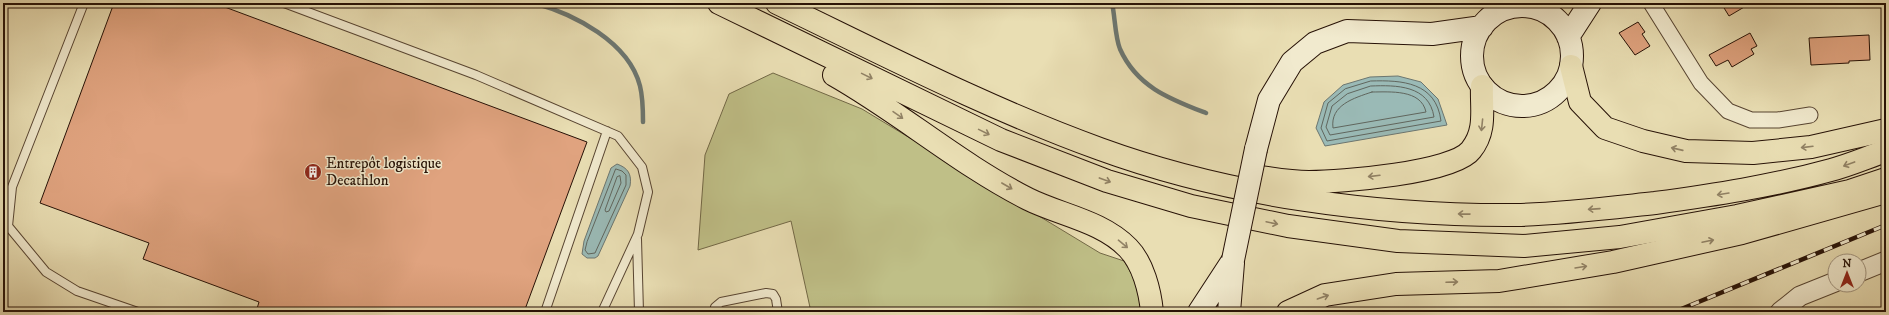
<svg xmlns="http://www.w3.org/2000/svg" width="1889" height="315" font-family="'IM FELL DW Pica',serif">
<rect width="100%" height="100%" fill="#e9deb3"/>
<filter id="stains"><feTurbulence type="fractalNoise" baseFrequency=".005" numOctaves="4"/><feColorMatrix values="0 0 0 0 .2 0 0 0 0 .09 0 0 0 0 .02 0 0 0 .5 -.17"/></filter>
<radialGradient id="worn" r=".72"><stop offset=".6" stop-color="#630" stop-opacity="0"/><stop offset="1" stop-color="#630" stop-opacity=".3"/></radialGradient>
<!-- green -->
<path fill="#bfbf87" stroke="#726846" d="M773,73L862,109L1100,253L1124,261L1142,292L1145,312H811L791,221L698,250L705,155L729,94Z"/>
<!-- water -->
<path fill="#9abab6" stroke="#6c7670" d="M1398,76L1421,82L1438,99L1447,125L1325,146L1316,128L1324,102L1343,85L1370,77Z
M617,164C628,168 632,174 630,186L598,256L595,258H587L582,254L584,241L611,168Z"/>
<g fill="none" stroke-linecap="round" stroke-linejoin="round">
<!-- shore -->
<path stroke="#60665e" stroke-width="1" d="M1371,81C1402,80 1436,82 1441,121L1327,141L1321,128L1328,103L1345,89Z
M1371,86C1396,85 1429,85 1434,117L1330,135L1326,127L1332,106L1347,94Z
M1372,92C1390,92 1421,89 1426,112L1333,128C1330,105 1354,98 1372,92Z
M616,169L622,171L626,175V185L595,253L588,254L585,250L587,242Z
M620,176L621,183L609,211L606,212L605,210L617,177Z"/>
<!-- stream -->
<path stroke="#6c7670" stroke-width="4.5" d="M534,3C574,14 629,42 640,86C643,98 643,110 643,122
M1112,3C1115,16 1115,37 1120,49C1137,87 1170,99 1206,113"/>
</g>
<!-- building -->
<path fill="#e0a37f" stroke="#261106" d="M114,3H214L587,142L524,312H256L259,302L143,259L149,243L40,203Z
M1721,3H1751L1729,16Z
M1638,22L1645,32L1642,34L1650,46L1635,55L1619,33Z
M1750,33L1757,46L1751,49L1754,54L1732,67L1728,60L1716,66L1709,55Z
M1869,35L1870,60L1849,61V63L1811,65L1809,38Z"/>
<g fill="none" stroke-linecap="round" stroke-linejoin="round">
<!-- service casing -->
<g stroke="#574431" stroke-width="10">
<path id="service" d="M84,3L12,187L8,226L46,272L77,291L138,312
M284,3L476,75L618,136L642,167L648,192L638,234L602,312
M637,239L639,312
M545,312L607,131
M714,312L715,307L721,302L766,293L773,294L776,299L778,312"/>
</g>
<!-- minor casing -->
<g stroke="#574431" stroke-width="17">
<path id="minor" d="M1524,3L1526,6
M1651,3L1701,83L1728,111L1751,120H1778L1810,115
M1494,14L1495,3"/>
</g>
<!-- tertiary casing -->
<g stroke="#574431" stroke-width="21">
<path id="tertiary" d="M1859,272L1886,261
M1780,312L1800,296L1835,282"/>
</g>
<!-- secondary casing -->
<g stroke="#261106" stroke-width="24">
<path id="secondary" d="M1472 56a50 50 0 1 1 100 0a50 50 0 1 1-100 0Z
M1568,37L1590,3
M1256,149L1269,100L1292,62L1315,43L1347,31L1432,34L1482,27
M1199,312L1233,260
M1229,312L1233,263"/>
</g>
<!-- trunk casing -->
<g stroke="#261106" stroke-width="24">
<path id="trunk" d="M1571,66L1580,102L1605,128L1643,141L1686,151L1753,153L1811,147L1886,130
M1288,312L1325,295L1396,284L1499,281L1613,262L1742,233L1886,192"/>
</g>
<!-- motorway casing -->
<g stroke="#261106" stroke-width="24">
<path id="motorway" d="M719,3L1001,140L1107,181L1191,206L1288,226L1398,241L1524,246L1620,237L1737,216L1850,191L1886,179
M777,3C883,54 989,109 1100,149C1229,196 1378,216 1516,215C1562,214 1609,208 1655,203C1714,195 1773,186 1831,170C1850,165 1868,157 1886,151
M834,75C901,113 959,164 1028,199C1060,215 1102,221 1128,248C1143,263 1150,291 1152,312
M1255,176C1273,179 1291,182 1309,182C1340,182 1454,173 1471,150C1487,130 1481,109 1482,86"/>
</g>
<!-- service -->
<use href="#service" stroke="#f1eace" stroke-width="8"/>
<!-- minor -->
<use href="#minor" stroke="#f1eace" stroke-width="15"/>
<!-- tertiary -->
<use href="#tertiary" stroke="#f1eace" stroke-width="19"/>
<!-- secondary -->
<use href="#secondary" stroke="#f1eace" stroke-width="22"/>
<!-- trunk -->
<use href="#trunk" stroke="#e9deb3" stroke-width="22"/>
<!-- motorway -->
<use href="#motorway" stroke="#e9deb3" stroke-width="22"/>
<!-- rail casing -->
<g stroke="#261106" stroke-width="4.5">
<path id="rail" d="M1674,312L1886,225"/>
</g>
<!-- rail -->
<use href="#rail" stroke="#f1eace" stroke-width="3" stroke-dasharray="9" stroke-linecap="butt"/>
<!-- secondary-bridge casing -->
<g stroke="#261106" stroke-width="24" stroke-linecap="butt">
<path id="secondary-bridge" d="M1233,260L1256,149"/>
</g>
<!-- secondary-bridge -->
<use href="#secondary-bridge" stroke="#f1eace" stroke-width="22"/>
</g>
<!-- one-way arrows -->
<defs><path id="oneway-shaft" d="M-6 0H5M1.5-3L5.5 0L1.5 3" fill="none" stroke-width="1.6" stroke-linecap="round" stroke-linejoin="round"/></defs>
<g stroke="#918265">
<use href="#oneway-shaft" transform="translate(867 76) rotate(26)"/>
<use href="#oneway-shaft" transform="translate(898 115) rotate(35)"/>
<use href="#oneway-shaft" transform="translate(1482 125) rotate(96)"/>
<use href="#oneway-shaft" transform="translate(984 132) rotate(26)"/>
<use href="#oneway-shaft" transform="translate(1807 147) rotate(173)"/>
<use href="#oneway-shaft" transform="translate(1677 149) rotate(-167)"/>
<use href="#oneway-shaft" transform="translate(1849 164) rotate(160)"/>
<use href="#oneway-shaft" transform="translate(1374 176) rotate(173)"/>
<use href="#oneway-shaft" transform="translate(1105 180) rotate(20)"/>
<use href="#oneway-shaft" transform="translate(1007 186) rotate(30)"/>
<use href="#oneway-shaft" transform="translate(1723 194) rotate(171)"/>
<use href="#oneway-shaft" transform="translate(1594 209) rotate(176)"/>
<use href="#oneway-shaft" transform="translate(1464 214) rotate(-179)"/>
<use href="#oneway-shaft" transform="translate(1272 223) rotate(12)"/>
<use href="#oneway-shaft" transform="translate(1708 241) rotate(-12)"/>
<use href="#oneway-shaft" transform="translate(1123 244) rotate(40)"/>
<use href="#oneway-shaft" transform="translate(1581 267) rotate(-9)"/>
<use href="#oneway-shaft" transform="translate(1452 282) rotate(-2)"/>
<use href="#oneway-shaft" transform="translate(1323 297) rotate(-19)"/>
</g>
<!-- icons -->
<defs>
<g id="building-disc" transform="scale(0.9)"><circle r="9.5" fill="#8f2418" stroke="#f1eace"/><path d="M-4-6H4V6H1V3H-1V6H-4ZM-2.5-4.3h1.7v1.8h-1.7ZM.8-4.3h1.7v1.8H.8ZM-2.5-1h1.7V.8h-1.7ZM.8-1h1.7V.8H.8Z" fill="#fff"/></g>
</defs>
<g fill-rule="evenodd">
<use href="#building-disc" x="313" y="172"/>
</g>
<g text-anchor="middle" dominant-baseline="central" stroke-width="3" stroke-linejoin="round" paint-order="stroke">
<!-- poi labels -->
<g font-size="15" fill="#261106" stroke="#f1eace" text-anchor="start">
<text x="326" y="163">Entrepôt logistique<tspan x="326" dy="17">Decathlon</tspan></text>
</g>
</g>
<!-- margin -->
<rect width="1889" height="315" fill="none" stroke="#e9deb3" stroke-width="16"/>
<rect x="4" y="4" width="1881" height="307" fill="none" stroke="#261106" stroke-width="2"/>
<rect x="8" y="8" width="1873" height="299" fill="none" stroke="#261106"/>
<!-- north arrow -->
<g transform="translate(1847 273)"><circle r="19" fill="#f1eace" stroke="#a0937e"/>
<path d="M0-3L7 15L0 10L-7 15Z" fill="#8f2418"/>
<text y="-6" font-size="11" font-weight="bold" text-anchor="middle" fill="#261106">N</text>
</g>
<rect width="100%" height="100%" filter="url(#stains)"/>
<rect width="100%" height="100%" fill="url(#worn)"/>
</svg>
